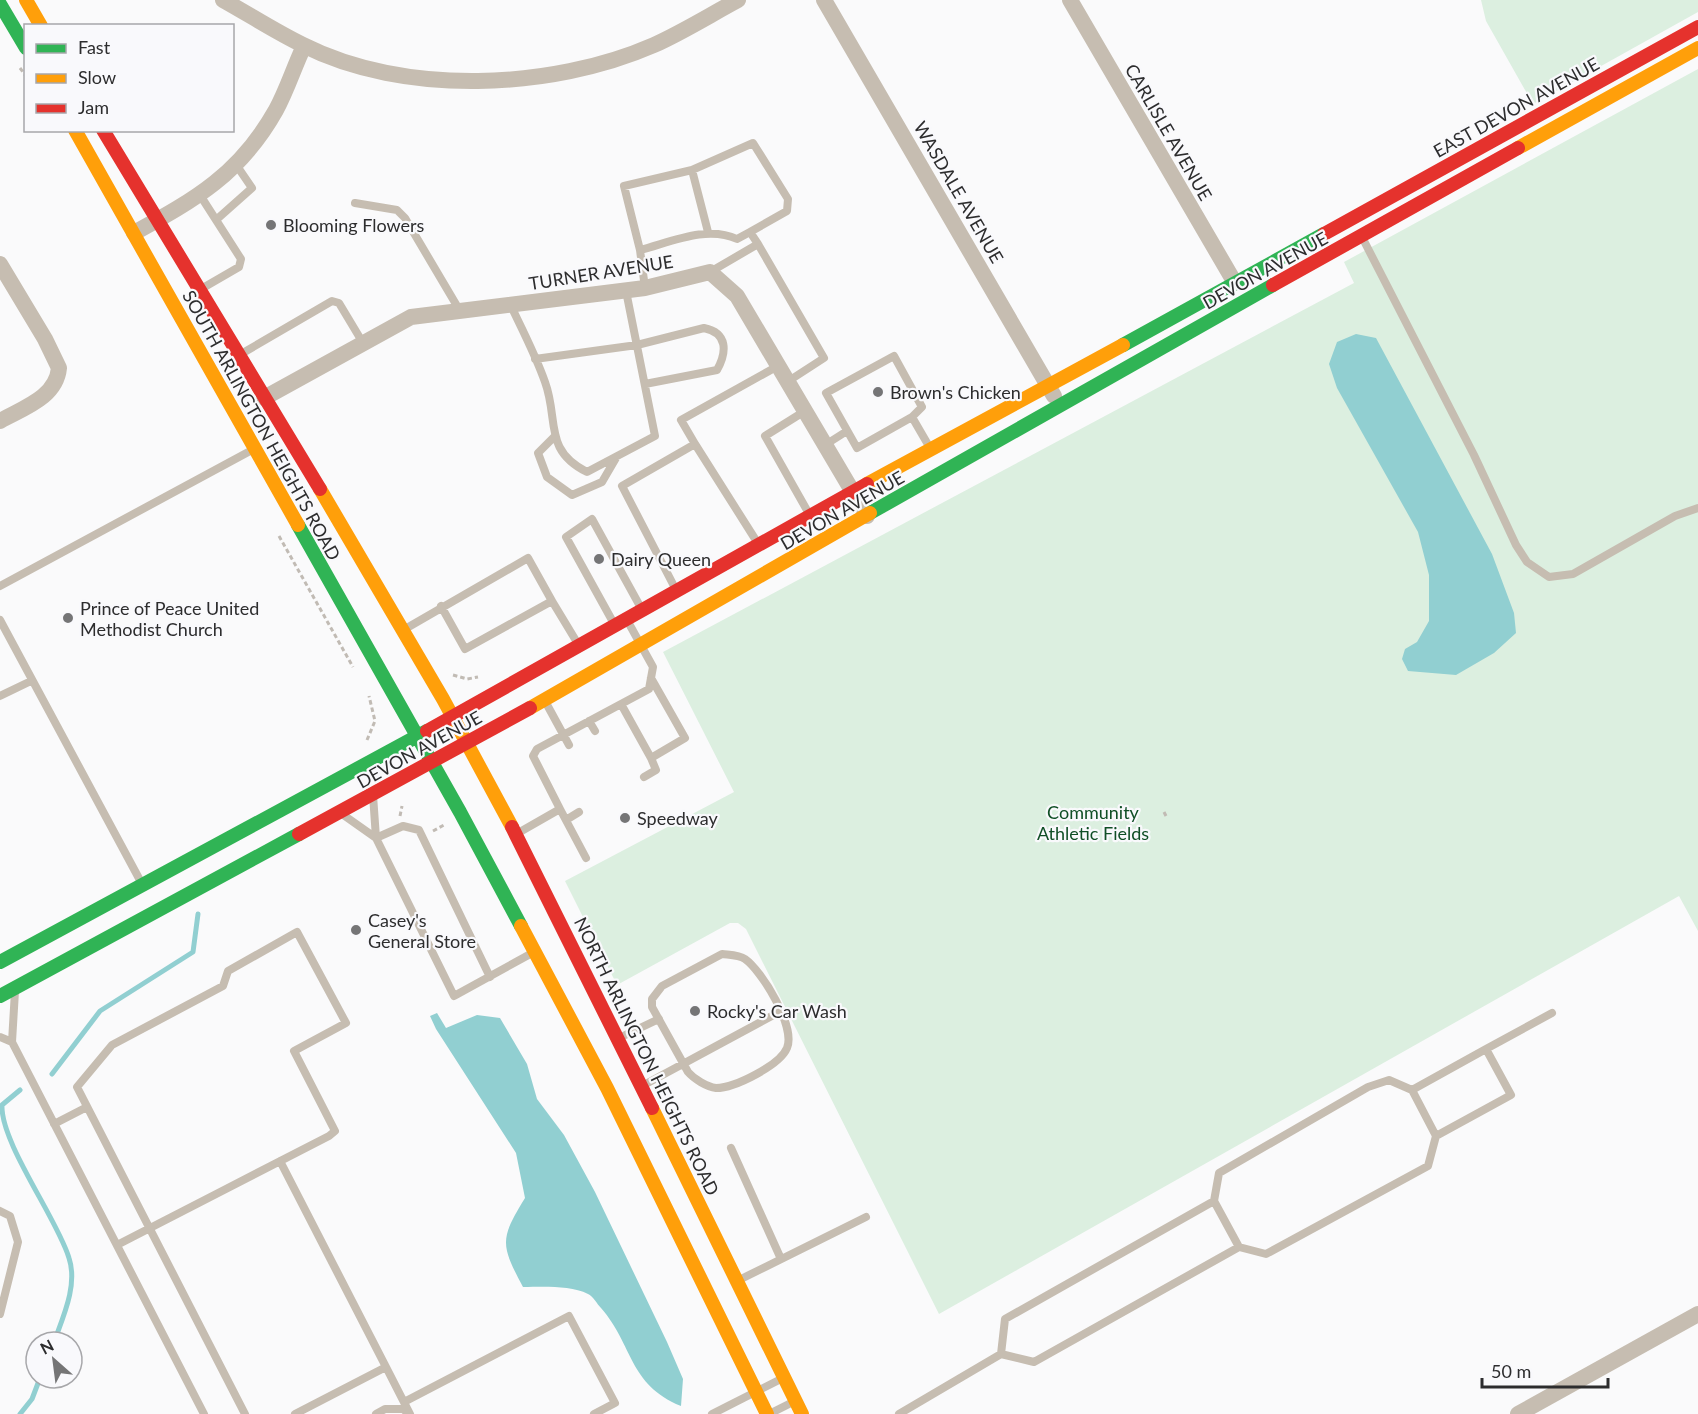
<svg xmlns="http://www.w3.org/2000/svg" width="1698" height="1414" font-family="Lato,sans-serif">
<rect width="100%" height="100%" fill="#fafafb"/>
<!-- green -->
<path fill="#dcefe0" d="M1481,0H1698V12L1533,104L1486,21Z
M1698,69V931L1679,896L939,1314L746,929L738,923H730L617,985L565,881L734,792L663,652L1354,283L1344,262Z"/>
<!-- water -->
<path fill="#91cfd1" d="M1356,334L1376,338L1492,554L1514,613L1516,633L1494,653L1456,675L1408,671L1402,659L1405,649L1417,642L1429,621V575L1418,532L1337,388L1329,364L1337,342Z
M437,1013L446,1028L477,1015L500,1018L527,1064L537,1099L564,1135L595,1192L667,1342L683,1379L681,1406C628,1384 634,1346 601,1308C597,1304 593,1296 588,1294C570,1285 543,1287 523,1287C500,1244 500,1239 525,1198L516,1153L436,1029L430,1016Z"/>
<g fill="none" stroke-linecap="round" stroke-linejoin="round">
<!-- stream -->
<path stroke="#91cfd1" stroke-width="5" d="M52,1074L100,1011L193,952L198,914
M20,1090L2,1105C0,1142 58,1220 69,1258C78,1285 63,1317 54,1342
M20,1414L32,1399L40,1378"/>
<!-- path -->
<path stroke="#c1bbb4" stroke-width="3" stroke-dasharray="4.5 3" stroke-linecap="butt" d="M20,68L26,76
M279,536L353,667
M453,675L467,679L478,677
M367,740L375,721L369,696
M1164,812L1167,818
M400,816L402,806
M433,831L444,825"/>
<!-- lane -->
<path stroke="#c6bdb1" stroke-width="8" d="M692,170L708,232
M200,195L241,259L239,267L201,289
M355,203L397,210L405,218L460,311
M216,220L252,188L237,166
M1362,237L1474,455L1516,545L1527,562L1549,577L1573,574L1675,516L1698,508
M640,250L624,186L692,170L753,143L788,199L787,211L750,232
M710,272L758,244L824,358L787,382
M645,288L640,250C671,242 707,225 737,239L750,232L758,244
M511,306C523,331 536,356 545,382C559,420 543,450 587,472L655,436L626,291
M241,354L332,301L339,303L363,343
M535,359L637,345L704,328C728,333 727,352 717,370L645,384
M805,411L765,436L808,512
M912,417L922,407L894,356L826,393L857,448L912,417L930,448
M554,437L538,453L547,477L572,495L602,482L616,458
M695,444L681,420L778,366
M825,445L847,431
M0,586L252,450
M675,588L622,486L695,444L757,542
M552,601L578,644
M0,620L142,884
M613,622L566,537L592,519L641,608
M405,629L528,558L552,601L465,649L441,606
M0,696L31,681
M545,701L569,745
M621,704L651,758L685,738L651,678
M589,721L595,731
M644,777L656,770L651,758
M373,795L376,838L454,996L534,952
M560,809L586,858
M342,814L376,838
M566,820L579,812
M518,833L560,809L533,756L537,749L649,689L653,667L627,620
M376,838L403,826L419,830L490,977
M722,954C729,955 739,955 745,959C762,971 796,1027 787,1048C780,1065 735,1088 716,1088C707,1087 694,1079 688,1072L652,1007V999L662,986Z
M15,991L12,1042L204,1414
M0,1037L12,1042
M619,1038L659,1019
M1486,1049L1552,1013
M642,1086L781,1011
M1412,1090L1486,1049L1511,1095L1436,1136
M54,1124L87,1107
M731,1148L781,1259
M280,1161L386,1367L295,1414
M0,1211L10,1216L18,1242L0,1314
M117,1245C188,1209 258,1172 329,1136L335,1131L294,1051L346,1023L297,932L228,971L223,986L112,1045L77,1087C133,1196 189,1305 245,1414
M737,1281L866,1217
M1001,1354L1005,1319L1214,1201
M386,1367L410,1414
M404,1402L569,1316L615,1403L594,1414
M376,1414L385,1409H403L409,1414
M712,1414L781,1379
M769,1414L795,1401
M899,1414L1001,1354L1034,1362L1239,1247L1266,1254L1428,1166L1436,1136L1412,1090L1389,1080L1368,1087L1219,1173L1214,1201L1239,1247"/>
<!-- street -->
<path stroke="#c6bdb1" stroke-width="16" d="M223,0C250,15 276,32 303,45C404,96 551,90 654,45C683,32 710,15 738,0
M824,0L1054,396
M1070,0L1235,283
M134,233C196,199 240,174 276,110C287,90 294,67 304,46
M0,264L45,339L59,368C56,398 23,408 0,421
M264,398L411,317L645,288L710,272L737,296L867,516
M1518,1414L1698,1314"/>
<!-- fast -->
<path stroke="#30b455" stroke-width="14" d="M0,4L26,48
M1123,345L1324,234
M870,513L1273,285
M298,525L460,812L521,926
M0,962L427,731
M0,996L299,834"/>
<!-- slow -->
<path stroke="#ff9f0a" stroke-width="14" d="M26,0L41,26
M75,130L298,525
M1518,148L1698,48
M867,484L1123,345
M320,489L443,699L512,827
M530,708L870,513
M521,926L607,1088L767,1414
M652,1108L802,1414"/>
<!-- jam -->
<path stroke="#e5322d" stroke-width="14" d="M103,130L320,489
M1324,234L1698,27
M1273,285L1518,148
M427,731L867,484
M512,827L652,1108
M299,834L530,708"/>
</g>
<!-- markers -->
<g fill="#757576" stroke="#f9f9fc" stroke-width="2">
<circle cx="271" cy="225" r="6"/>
<circle cx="878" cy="392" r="6"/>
<circle cx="599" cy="559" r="6"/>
<circle cx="68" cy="618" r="6"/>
<circle cx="625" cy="818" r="6"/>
<circle cx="356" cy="930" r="6"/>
<circle cx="695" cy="1011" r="6"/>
</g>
<g text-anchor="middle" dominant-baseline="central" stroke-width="4.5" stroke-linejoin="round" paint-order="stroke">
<!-- street labels -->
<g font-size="18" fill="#2d2d2e" stroke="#f9f9fc">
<text transform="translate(1516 107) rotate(-29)">EAST DEVON AVENUE</text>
<text transform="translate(1169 132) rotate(60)">CARLISLE AVENUE</text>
<text transform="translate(959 192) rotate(60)">WASDALE AVENUE</text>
<text transform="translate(1265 270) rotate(-29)">DEVON AVENUE</text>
<text transform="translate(601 272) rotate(-9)">TURNER AVENUE</text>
<text transform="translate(262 425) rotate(61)">SOUTH ARLINGTON HEIGHTS ROAD</text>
<text transform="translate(842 510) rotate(-30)">DEVON AVENUE</text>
<text transform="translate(419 749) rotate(-29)">DEVON AVENUE</text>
<text transform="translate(647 1056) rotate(64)">NORTH ARLINGTON HEIGHTS ROAD</text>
</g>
<!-- poi labels -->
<g font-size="18" fill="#2d2d2e" stroke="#f9f9fc" text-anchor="start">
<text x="283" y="225">Blooming Flowers</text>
<text x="890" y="392">Brown's Chicken</text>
<text x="611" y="559">Dairy Queen</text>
<text x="80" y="608">Prince of Peace United<tspan x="80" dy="21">Methodist Church</tspan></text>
<text x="637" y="818">Speedway</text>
<text x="368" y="920">Casey's<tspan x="368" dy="21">General Store</tspan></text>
<text x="707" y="1011">Rocky's Car Wash</text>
</g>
<!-- park labels -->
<g font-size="18" fill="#104f26" stroke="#f9f9fc">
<text x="1093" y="812">Community<tspan x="1093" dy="21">Athletic Fields</tspan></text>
</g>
</g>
<!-- legend -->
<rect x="24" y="24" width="210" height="108" fill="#f9f9fc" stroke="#a7a7aa" stroke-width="1.5"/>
<rect x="36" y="44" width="30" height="9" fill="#30b455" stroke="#a7a7aa" stroke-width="1.5"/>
<text x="78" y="54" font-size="18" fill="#2d2d2e">Fast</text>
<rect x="36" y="74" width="30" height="9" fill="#ff9f0a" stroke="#a7a7aa" stroke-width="1.5"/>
<text x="78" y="84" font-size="18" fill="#2d2d2e">Slow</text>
<rect x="36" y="104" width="30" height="9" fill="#e5322d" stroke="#a7a7aa" stroke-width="1.5"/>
<text x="78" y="114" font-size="18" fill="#2d2d2e">Jam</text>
<!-- north arrow -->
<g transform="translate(54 1360) rotate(332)"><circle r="28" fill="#f9f9fc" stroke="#a7a7aa" stroke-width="1.5"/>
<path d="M0-4.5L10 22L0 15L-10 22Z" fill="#757576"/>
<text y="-9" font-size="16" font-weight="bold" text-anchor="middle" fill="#2d2d2e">N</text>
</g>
<!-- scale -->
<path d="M1482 1378v9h126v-9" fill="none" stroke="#2d2d2e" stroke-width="3"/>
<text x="1491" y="1378" font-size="18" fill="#2d2d2e" stroke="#f9f9fc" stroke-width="4.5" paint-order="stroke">50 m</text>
</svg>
